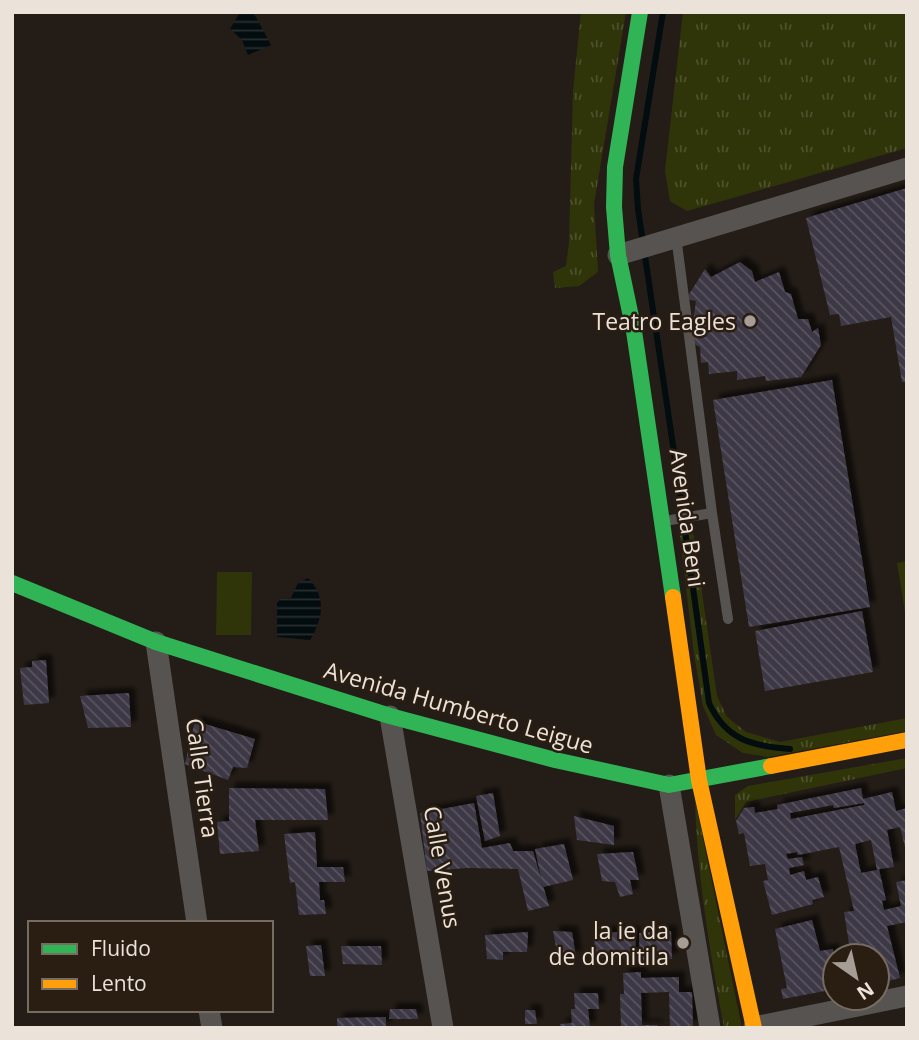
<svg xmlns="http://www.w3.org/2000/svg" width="919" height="1040" font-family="'Open Sans',sans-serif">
<defs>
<pattern id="grass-tufts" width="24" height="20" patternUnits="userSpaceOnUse" patternTransform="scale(1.75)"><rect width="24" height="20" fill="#303409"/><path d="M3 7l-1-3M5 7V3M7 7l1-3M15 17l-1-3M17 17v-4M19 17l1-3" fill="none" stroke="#4e512c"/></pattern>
<pattern id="water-rules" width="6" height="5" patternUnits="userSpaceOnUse" patternTransform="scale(1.75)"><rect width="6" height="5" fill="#030c0e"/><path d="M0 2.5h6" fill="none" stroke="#282f30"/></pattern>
<pattern id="building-back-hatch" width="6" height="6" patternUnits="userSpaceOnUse" patternTransform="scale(1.75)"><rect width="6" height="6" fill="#3e3845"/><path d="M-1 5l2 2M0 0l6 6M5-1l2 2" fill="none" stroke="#5a545f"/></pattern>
<filter id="shadow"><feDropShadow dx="6" dy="-6" stdDeviation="2" flood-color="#0009"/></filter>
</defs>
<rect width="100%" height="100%" fill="#241d17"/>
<!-- grass -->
<path fill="url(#grass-tufts)" d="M581,12H626L594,204L598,272L579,286L555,288L553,272L566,266L569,243L573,91Z
M683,12H907V148L687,211L670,201L665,171Z
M679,529L693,531L717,696L727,717L746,732L780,742L907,718V731L768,757L743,753L716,735L703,706L694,654Z
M907,758V768L746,802L735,820V795L748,786Z
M695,800L742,1028H724C710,952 697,876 695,800Z"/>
<!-- garden -->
<path fill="#303409" d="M907,561V624L897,563Z
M217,572H252L251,635H216Z"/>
<!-- water -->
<path fill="url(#water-rules)" d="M240,12H251L256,17L271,45L248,55L242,40L230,29Z
M308,578C327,597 323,619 310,640L277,637V603L280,599L291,598L298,583Z"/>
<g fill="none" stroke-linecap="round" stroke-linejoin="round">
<!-- stream -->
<path stroke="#030c0e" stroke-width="6" d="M663,12L636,179L638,209L683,513
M684,523L709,703C726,740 752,746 790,749"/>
</g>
<!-- building -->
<path fill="url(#building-back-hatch)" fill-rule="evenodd" filter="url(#shadow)" d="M907,188V382H902L891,317L841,326L839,314L830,315L806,218Z
M740,262L752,271L755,282L779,272L785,292L791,294L798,319H808L812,332L818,328L821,345L801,377L766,381L765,376L737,380V371L709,374L708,362L701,363L700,347L690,342L696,301L686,299L705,269L711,277Z
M832,380L870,607L749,627L713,400Z
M862,611L873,672L765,691L755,631Z
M46,660L49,703L24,705L20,668L32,667V661Z
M129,693L131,727L88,728L80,696Z
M195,721L255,739L247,768L233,767L228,780L185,764Z
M229,788L325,789L328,820H255L259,851L220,854L217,822L229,821Z
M861,788L863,799L892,792L896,811L907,808V855L900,827L887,830L894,867L879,869L886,900L882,901L884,910L901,906L896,882L907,880V922L887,926L900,978L877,984V956H864L861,943L849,944L844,912L854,911L839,847L798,855L797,852L786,854L788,859L802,857L804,865L789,868L790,875L804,871L806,880L818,877L824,897L812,900L813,904L772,915L763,881L768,880L765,864L750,866L744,833L739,834L736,821L744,808L754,807L755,813L778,809L777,805ZM864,803V805L791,819L790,813L833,805L834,808ZM871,840L877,870L861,873L855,844Z
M493,793L500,836L485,841L476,796Z
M474,803L482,848L510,843L513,851H533L549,906L528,911L518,869L468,868L427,871L420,813Z
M574,816L614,826V845L577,840Z
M315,832L317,867H343L345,882H319L320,900H324L326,914L299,915L295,882L290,883L284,834Z
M564,844L573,880L543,887L535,849Z
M633,852L639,880H630L633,894L620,897L615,882L602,881L597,854Z
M812,920L820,951L833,949L835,979L828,980L830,990L783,999L781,989L787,988L775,929Z
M553,931L572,932L576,957H558Z
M671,931L672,959L640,961L639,933Z
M528,932L527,952H503V960L487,959L485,935Z
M620,932L635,933L636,958L595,957L594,933Z
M321,945L325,976H310L306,946Z
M341,946H381L382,965L343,964Z
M641,972V978L679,977V992H692L693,1026L670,1027L669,992L641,993L642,1025H657L658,1028H621L620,994H624L623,973Z
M574,993H598L599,1009H588L590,1028H560V1024L572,1023L571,1009H575Z
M390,1009H416L418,1019H389Z
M525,1010H535L537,1024H525Z
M386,1017V1028H337V1018Z"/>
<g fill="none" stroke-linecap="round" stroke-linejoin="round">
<!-- lane -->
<path stroke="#565351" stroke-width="10" d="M676,236L712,513L728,619
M665,521L712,513"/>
<!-- street -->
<path stroke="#565351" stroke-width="21" d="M618,255L907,168
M156,642L197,923
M390,716L443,1028
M669,785L710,1028
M209,1010L212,1028
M754,1027L907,996"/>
<!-- fast -->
<path stroke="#30b455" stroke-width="16" d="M640,12L615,167L614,207L618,255L634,331L673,597
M12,583L156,642L390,716L555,760L669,785L771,766"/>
<!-- slow -->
<path stroke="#ff9f0a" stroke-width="16" d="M673,597L699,780L754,1028
M771,766L907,740"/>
</g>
<!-- markers -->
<g fill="#a59d96" stroke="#2a1d11" stroke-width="2.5">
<circle cx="750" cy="321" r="7"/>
<circle cx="683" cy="943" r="7"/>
</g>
<g text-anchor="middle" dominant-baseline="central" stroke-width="5" stroke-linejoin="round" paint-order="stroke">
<!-- poi labels -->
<g font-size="23" fill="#ebe2da" stroke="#2a1d11" text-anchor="end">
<text x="736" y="321">Teatro Eagles</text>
<text x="669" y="930">la ie da<tspan x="669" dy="26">de domitila</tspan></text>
</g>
<!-- street labels -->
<g font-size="23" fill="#ebe2da" stroke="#2a1d11">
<text transform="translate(688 518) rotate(82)">Avenida Beni</text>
<text transform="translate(459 707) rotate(16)">Avenida Humberto Leigue</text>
<text transform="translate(203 778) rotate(82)">Calle Tierra</text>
<text transform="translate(443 867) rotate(80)">Calle Venus</text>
</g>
</g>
<!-- border -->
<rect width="919" height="1040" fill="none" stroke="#ebe2da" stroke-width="28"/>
<!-- legend -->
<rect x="28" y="921" width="245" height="91" fill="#2a1d11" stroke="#776c61" stroke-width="2"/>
<rect x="42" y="944" width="35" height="10" fill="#30b455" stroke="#776c61" stroke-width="2"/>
<text x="91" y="956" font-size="21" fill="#ebe2da">Fluido</text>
<rect x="42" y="979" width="35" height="10" fill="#ff9f0a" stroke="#776c61" stroke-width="2"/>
<text x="91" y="991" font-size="21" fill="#ebe2da">Lento</text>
<!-- north arrow -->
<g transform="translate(856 977) rotate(146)"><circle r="33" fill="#2a1d11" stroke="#776c61" stroke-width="2"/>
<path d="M0-5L12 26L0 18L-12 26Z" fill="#a59d96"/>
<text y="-10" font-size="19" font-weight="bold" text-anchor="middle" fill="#ebe2da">N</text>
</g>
</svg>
